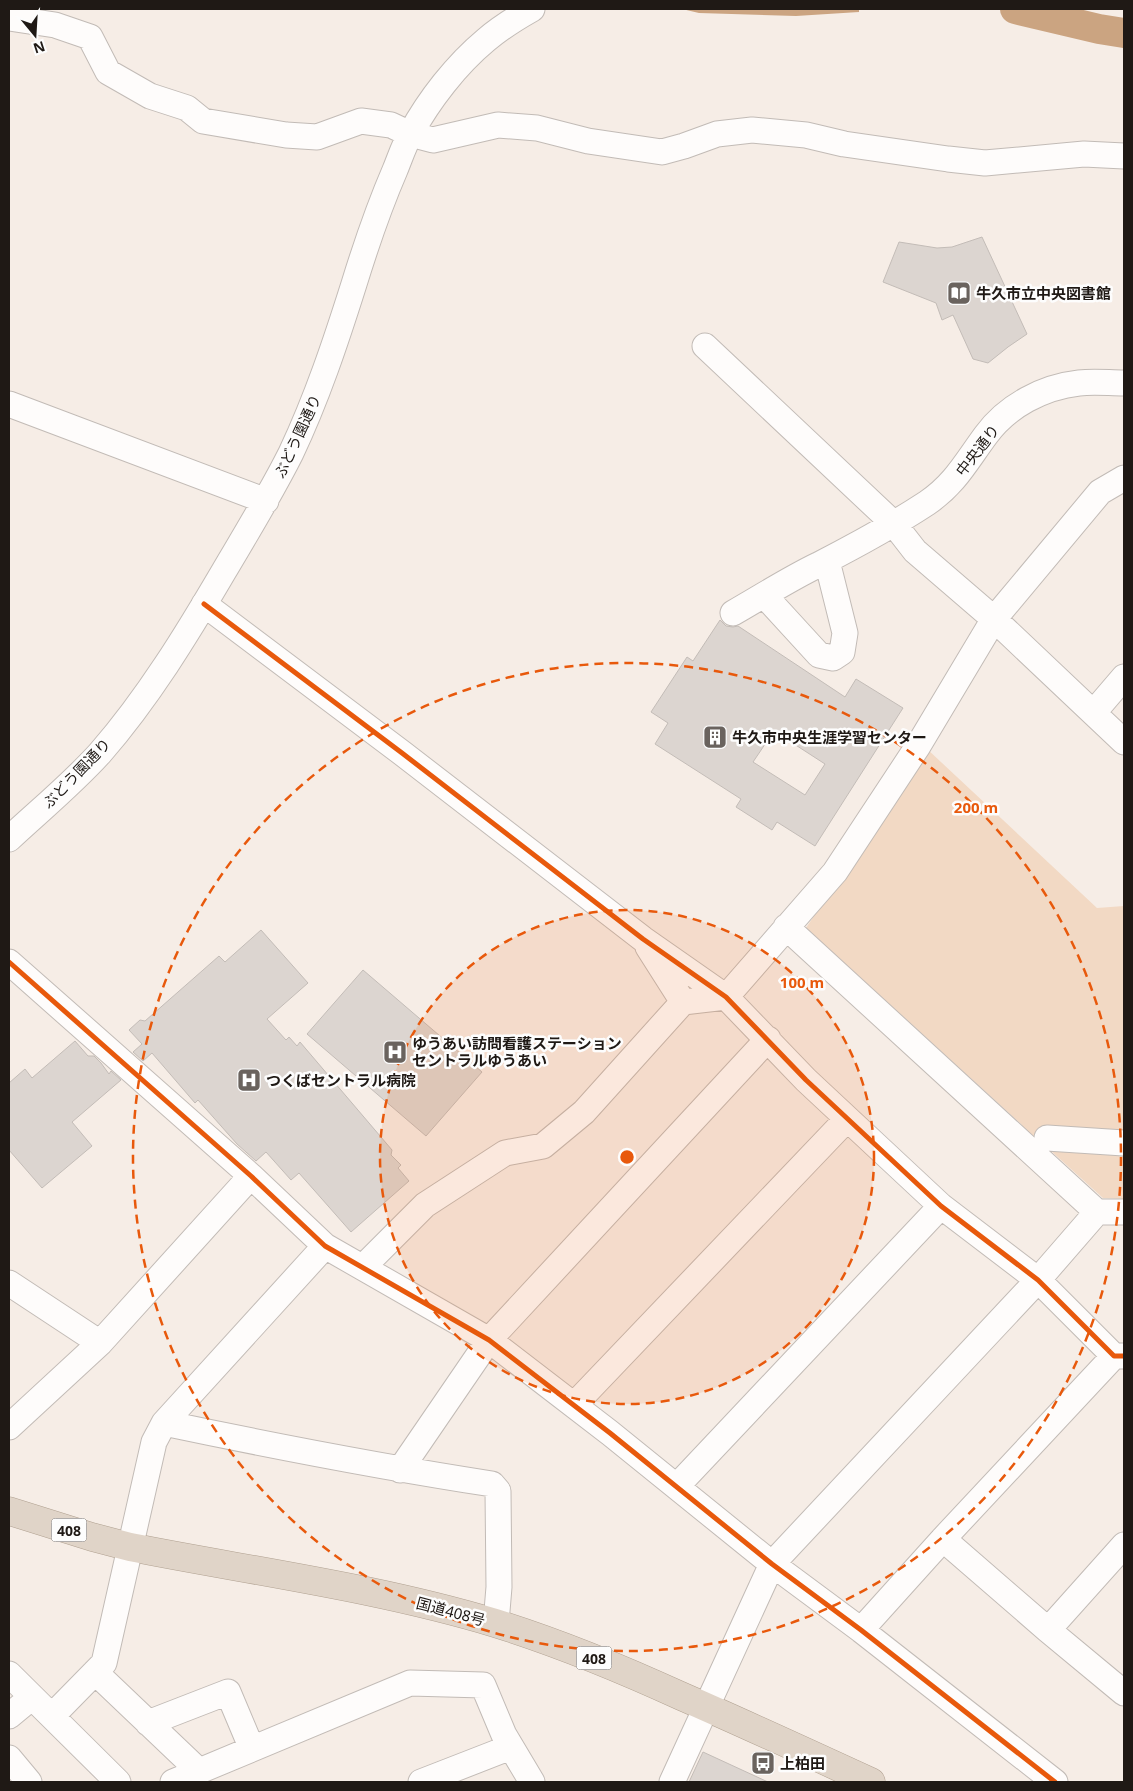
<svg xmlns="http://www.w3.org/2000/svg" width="1133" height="1791" font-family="'Noto Sans','Noto Sans JP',sans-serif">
<rect width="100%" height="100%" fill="#f6ede6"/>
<!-- green -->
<path fill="#f2d9c4" d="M926,748L1097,908L1124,906V1199L1103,1198L1050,1150L1037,1147L1021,1124L806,928Z"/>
<!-- water -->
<path fill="#cba481" d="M682,9H859V12L796,16L699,13Z"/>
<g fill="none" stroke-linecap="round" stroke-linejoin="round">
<!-- river -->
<path stroke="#cba481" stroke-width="30" d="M1015,9L1099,29L1124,33"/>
</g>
<!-- building -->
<path fill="#dcd5d0" stroke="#c3bcb7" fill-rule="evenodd" d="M982,237L1027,334L1008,347L988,363L973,359L953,315L942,320L936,303L883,282L899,242L937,248L952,247Z
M720,620L726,626L733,627L738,626L845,697L856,679L903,708L815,846L777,822L772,830L736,807L741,799L655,744L668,723L651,712L687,657L693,661ZM774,731L825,764L805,795L753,762Z
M261,930L308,983L267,1019L286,1040L289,1037L297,1046L300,1042L392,1150L391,1155L401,1165L398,1168L409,1181L351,1232L299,1173L291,1180L266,1152L256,1161L237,1144L198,1100L195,1103L152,1053L143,1061L133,1052L142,1044L129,1030L140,1020L145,1021L219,956L225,962Z
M363,970L482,1072L426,1136L307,1034Z
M75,1041L88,1056H94L101,1063L109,1074L111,1071L121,1080L72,1122L92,1146L42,1188L9,1150V1083L25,1069L32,1078Z
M703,1752L768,1782H689Z"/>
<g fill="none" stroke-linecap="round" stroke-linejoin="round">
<!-- minor casing -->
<g stroke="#c2bbb6" stroke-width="27">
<path id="minor" d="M9,18L55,25L90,37L108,72L150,96L187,108L203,121L286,135L317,137L361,121L391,125L410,134L433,140L498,125L537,128L588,141L662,152L684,146L717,134L752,130L806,135L844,144L948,159L985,163L1084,154L1124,156
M705,346L894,524L915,551L994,619L1124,742
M9,404L266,501
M764,595L819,655L833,658L842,652L845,633L827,561
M204,604L402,753L643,939L726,997L806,1080L941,1206L1038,1280L1114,1356H1124
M733,613C761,597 789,579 818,565C855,546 892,526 927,503C955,484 966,462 986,435C1007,406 1043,387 1079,383C1094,381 1109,383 1124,383
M1094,712L1124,677
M9,839C39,811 72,784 100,753C148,698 187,634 224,571C247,532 271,493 291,453C317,398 336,341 354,284C366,245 379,207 395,170C400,158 404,145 411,133C429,100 456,65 486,40C500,28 516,18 532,9
M786,927L1097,1212H1124
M648,947L683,1002L726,997L835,872L918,746L994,619L1100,492L1124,478
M9,962L251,1176L325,1246L489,1340L610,1433L772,1564L861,1630L1055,1782
M1047,1138L1124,1143
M363,1267L425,1205L505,1153L543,1146L584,1112L683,1002
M9,1283L100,1343
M574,1405L847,1119
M164,1423C273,1446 382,1467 492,1484L498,1491L499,1587L496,1623
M9,1427L100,1343L251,1176
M400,1470L489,1340L768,1039
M677,1486L941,1206
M943,1539L1048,1630L1124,1693
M861,1630L943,1539L1114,1356
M1048,1630L1124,1545
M95,1672L199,1771
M9,1674L118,1782
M9,1716L32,1697
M52,1716L104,1663L154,1442L164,1423L325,1246
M148,1723L228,1692L252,1749
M9,1758L29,1782
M173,1782L410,1683L483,1685L504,1735L532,1782
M421,1782L511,1747
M672,1782L772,1564L1038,1280L1097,1212"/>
</g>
<!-- highway casing -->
<g stroke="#b0a191" stroke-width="29">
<path id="highway" d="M9,1511L92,1537L130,1547C251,1571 375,1587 495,1623C559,1643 620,1668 681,1696C745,1724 808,1753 871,1782"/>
</g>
<!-- minor -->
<use href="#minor" stroke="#fefcfb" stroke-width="25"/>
<!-- highway -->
<use href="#highway" stroke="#e0d4c8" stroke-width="28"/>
<!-- cycleway casing -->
<g stroke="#fdfdfd" stroke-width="8">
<path id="cycleway" d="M204,604L402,753L643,939L726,997L806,1080L941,1206L1038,1280L1114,1356H1124
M9,962L251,1176L325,1246L489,1340L610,1433L772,1564L861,1630L1055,1782"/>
</g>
<!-- cycleway -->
<use href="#cycleway" stroke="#e8590c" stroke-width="5"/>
</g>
<!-- distance rings -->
<circle cx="627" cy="1157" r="247" fill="#e8590c" fill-opacity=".12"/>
<g fill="none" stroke="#e8590c" stroke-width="2.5" stroke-dasharray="9 6">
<circle cx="627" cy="1157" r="247"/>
<circle cx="627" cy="1157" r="494"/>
</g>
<!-- icons -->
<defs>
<g id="library-square" transform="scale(1.25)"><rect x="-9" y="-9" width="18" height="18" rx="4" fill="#6a635e" stroke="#fdfdfd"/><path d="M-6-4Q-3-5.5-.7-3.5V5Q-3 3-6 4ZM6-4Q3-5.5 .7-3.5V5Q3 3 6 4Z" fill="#fff"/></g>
<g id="building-square" transform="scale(1.25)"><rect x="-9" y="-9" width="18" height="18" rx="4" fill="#6a635e" stroke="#fdfdfd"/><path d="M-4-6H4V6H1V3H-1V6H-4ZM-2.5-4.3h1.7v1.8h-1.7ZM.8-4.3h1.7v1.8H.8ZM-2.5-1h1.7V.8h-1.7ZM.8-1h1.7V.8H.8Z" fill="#fff"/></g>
<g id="hospital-square" transform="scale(1.25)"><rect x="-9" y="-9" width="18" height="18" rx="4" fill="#6a635e" stroke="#fdfdfd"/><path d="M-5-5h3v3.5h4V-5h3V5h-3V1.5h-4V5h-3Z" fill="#fff"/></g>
<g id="bus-square" transform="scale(1.25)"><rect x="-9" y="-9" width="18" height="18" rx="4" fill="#6a635e" stroke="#fdfdfd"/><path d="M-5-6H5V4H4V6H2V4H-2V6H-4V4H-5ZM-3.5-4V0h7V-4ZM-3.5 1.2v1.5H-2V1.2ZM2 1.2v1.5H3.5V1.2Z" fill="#fff"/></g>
</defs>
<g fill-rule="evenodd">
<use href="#library-square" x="959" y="293"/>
<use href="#building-square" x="715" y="737"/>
<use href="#hospital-square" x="395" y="1052"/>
<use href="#hospital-square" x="249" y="1080"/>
<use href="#bus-square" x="763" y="1763"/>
</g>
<g text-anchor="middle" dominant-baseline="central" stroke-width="5" stroke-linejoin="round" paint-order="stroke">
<!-- shield labels -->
<g fill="#fdfdfd" stroke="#625d5b" stroke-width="1">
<rect x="51.5" y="1518.5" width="35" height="23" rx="4"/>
<rect x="576.5" y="1646.5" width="35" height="23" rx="4"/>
</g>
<g font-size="14" font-weight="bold" fill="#1f1915">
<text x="69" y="1530">408</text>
<text x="594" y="1658">408</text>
</g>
<!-- poi labels -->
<g font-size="15" font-weight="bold" fill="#1f1915" stroke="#fdfdfd" text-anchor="start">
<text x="976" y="293">牛久市立中央図書館</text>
<text x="732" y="737">牛久市中央生涯学習センター</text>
<text x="412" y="1043">ゆうあい訪問看護ステーション<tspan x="412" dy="17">セントラルゆうあい</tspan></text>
<text x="266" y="1080">つくばセントラル病院</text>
<text x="780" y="1763">上柏田</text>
</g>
<!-- street labels -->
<g font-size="15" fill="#1f1915" stroke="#fdfdfd">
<text transform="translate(297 436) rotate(-65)">ぶどう園通り</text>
<text transform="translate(977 450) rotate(-52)">中央通り</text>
<text transform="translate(76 773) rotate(-46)">ぶどう園通り</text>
<text transform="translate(451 1611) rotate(15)">国道408号</text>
</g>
</g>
<circle cx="627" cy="1157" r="8" fill="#e8590c" stroke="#fdfdfd" stroke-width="2.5"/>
<g font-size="15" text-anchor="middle" font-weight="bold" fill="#e8590c" stroke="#fdfdfd" stroke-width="5" stroke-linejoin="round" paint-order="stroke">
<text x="976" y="813">200 m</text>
<text x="802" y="988">100 m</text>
</g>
<!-- border -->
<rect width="1133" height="1791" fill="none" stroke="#1f1915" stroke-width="20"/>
<!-- north arrow -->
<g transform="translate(35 35) rotate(162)" stroke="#fdfdfd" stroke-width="4" paint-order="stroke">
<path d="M0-4L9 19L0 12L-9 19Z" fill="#1f1915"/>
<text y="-8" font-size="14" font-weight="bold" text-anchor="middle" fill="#1f1915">N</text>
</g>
</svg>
